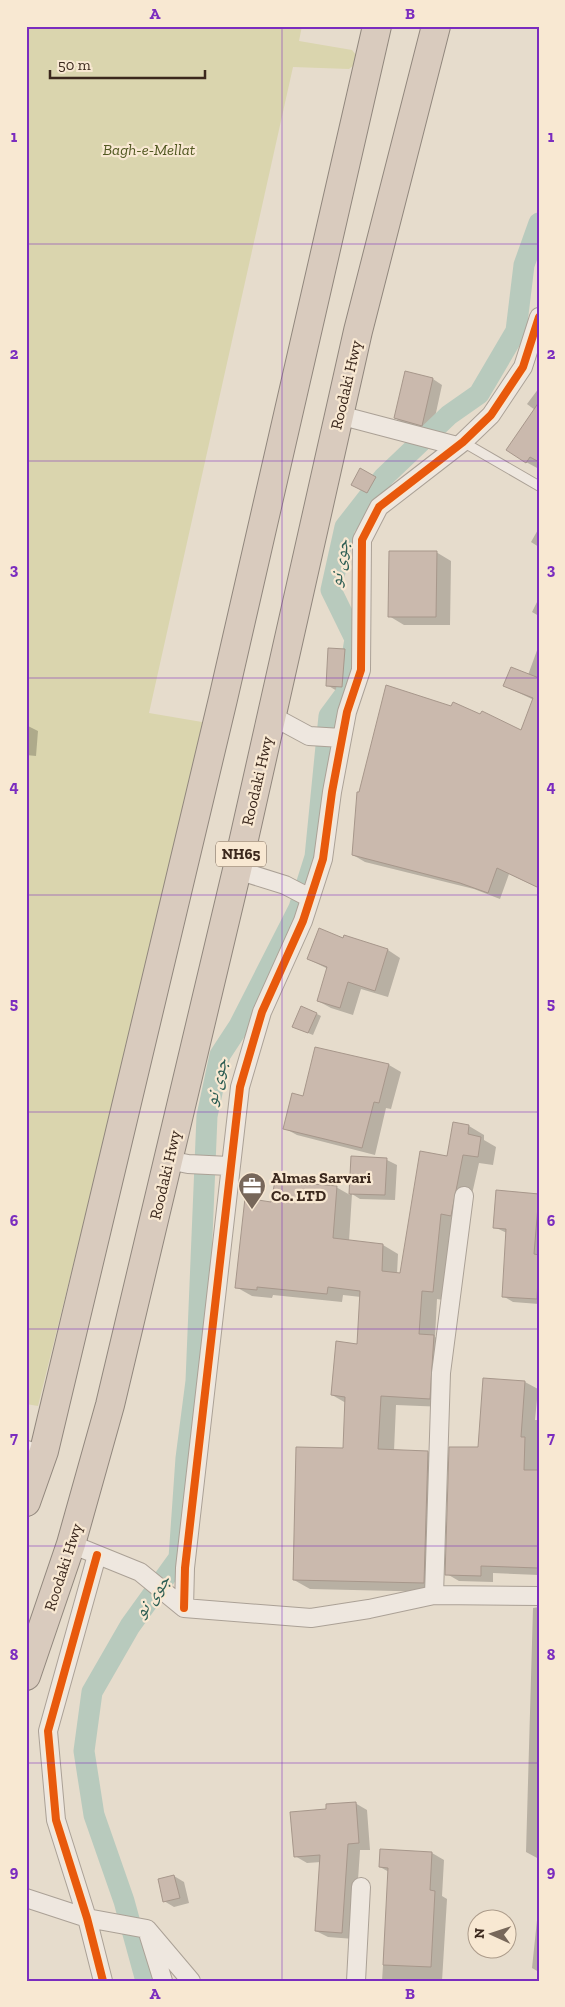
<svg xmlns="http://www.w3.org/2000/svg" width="565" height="2007" font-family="'Zilla Slab','Noto Naskh Arabic',serif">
<rect width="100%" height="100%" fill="#e6dccc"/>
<!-- green -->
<path fill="#dad5ae" d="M26,26H302L299,41L352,50L360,60L349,69L293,67L149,713L208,723L38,1406L26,1404Z"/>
<!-- shadow -->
<path fill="#0003" d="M433,379L442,385L432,431L405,424L395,418Z
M539,388V469L526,462L535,410L527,404Z
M361,469L380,480L372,495L353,484Z
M539,528V547L531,542Z
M436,552L451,561L450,625H404L389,616Z
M539,598V616L532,612Z
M539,645V888L509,874L500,899L474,889L365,862L353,855L522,732L534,700L504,686L528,675Z
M345,651L355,656L352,692L337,691L327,685Z
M26,725L38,731L36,756L26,755Z
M344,939L388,950L400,958L388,997L361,989L353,1015L331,1008L318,1001L328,969L308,959Z
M317,1014L321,1016L313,1035L298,1029Z
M316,1049L389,1065L401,1072L391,1109L386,1108L375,1155L297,1135L284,1128L304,1098Z
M469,1126L484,1135V1140L496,1147L493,1165L479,1163L448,1301L437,1299L435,1337L449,1345L445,1407L396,1405L394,1451L428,1452L443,1461L439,1592L310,1589L294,1580L344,1450L346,1403L332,1395L359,1345L361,1297L343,1295L342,1302L273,1295L272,1298L252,1296L236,1287L272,1203L336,1187L350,1195L352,1158L387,1160L397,1165L395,1200L360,1199L352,1194L349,1241L383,1245L398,1254L397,1274H401L448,1157Z
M539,1195V1304L513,1302L503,1296L507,1233L494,1227Z
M484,1379L525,1382L538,1389L535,1420H539V1575L493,1573V1582L459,1581L447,1574L479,1448Z
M539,1607V1859L526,1852L533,1608Z
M355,1803L367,1810L370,1850H360L354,1939L328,1937L316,1931L321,1862L307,1863L295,1856L327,1810Z
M432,1853L444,1860L442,1896L447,1899L442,1981H382L389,1872L380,1867Z
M174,1876L184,1882L189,1903L174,1907L164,1901Z
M539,1901V1972L532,1968Z"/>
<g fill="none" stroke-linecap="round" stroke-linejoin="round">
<!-- canal -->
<path stroke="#b8cabd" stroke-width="21" d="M146,1981L124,1901L94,1815L84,1751L92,1692L130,1626L179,1558L186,1458L196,1381L207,1116L220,1055L239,1026L299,908L315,857L329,716L346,693L355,639L331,590L345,527L384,477L449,415L479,394L516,331L524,265L539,223"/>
</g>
<!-- building -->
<path fill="#cab9ad" stroke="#a7978b" d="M405,371L433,378L422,426L394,418Z
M539,402V462L530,457L526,463L506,450Z
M360,468L376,477L367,493L351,485Z
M389,551H437L436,617H388Z
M328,648L345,649L342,687L326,686Z
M511,667L539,678V888L497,868L488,893L460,883L352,855L357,792H359L386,685L451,706L453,702L480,714L482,711L521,730L533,698L503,686Z
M319,928L343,938L344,935L388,949L375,991L348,982L340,1008L317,1001L327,967L307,959Z
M301,1006L317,1013L308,1033L292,1027Z
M315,1047L389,1064L379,1103L374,1102L362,1148L283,1129L292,1093L303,1096Z
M453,1122L469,1125L468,1134L481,1137L478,1157L463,1155L451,1216L441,1214L433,1292L422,1291L419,1334L434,1335L430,1399L381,1396L378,1449L428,1451L424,1583L293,1580L296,1447L343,1448L345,1397L331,1395L336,1341L357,1344L360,1291L328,1287L327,1294L257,1287V1290L235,1288L245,1198L271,1202L275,1181L337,1186L333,1238L383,1244L382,1271L400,1273L420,1151L447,1156Z
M351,1156L387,1158L385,1195L349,1194Z
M496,1190L539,1194L534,1254L539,1255L537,1299L502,1297L506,1229L493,1228Z
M483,1378L525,1381L521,1437H525L524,1470H539L538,1568L481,1566V1576L445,1575L449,1447H478Z
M356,1802L359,1843L348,1844L342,1933L315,1931L320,1855L294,1857L290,1812L326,1809V1804Z
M380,1849L432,1852L430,1890L435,1891L431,1967L383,1965L388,1868L379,1867Z
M174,1875L180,1898L163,1902L158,1879Z"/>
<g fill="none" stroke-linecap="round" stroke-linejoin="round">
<!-- lane casing -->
<g stroke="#aba196" stroke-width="11">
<path id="lane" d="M463,442L539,486
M26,1445L41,1450"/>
</g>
<!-- street casing -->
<g stroke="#aba196" stroke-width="20">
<path id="street" d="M339,415L457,446
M272,716L309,736L342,738
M237,870L285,885L310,898
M168,1160L188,1164L229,1166
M71,1544L140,1572L184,1608L311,1618L369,1609L434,1595L539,1596
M97,1555L48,1731L56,1820L87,1918L103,1981
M434,1595L441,1373L464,1196
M184,1608L185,1568L240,1087L262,1012L303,921L323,859L332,792L347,712L361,670L362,540L379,507L463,442L491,415L523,367L539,317
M26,1898L87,1918L147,1929L191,1981
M149,1936L163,1981
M356,1981L361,1887"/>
</g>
<!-- highway casing -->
<g stroke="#91877d" stroke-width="30">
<path id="highway" d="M26,1502L44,1451L223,699L377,26
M26,1676L71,1544L110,1405L237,870L358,331L436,26"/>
</g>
<!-- lane -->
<use href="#lane" stroke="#eee7df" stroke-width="9"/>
<!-- street -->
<use href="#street" stroke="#eee7df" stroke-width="18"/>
<!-- highway -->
<use href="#highway" stroke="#d9cbbe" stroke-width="28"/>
<!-- cycleway casing -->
<g stroke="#f8e8d2" stroke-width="11">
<path id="cycleway" d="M97,1555L48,1731L56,1820L87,1918L103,1981
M184,1608L185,1568L240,1087L262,1012L303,921L323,859L332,792L347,712L361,670L362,540L379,507L463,442L491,415L523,367L539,317"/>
</g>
<!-- cycleway -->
<use href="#cycleway" stroke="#e8590c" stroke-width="8"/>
</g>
<!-- grid -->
<path fill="none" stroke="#7b2cbf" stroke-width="1" stroke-opacity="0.55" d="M282,26V1981M26,244H539M26,461H539M26,678H539M26,895H539M26,1112H539M26,1329H539M26,1546H539M26,1763H539"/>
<!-- icons -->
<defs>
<g id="office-pin" transform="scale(1.4375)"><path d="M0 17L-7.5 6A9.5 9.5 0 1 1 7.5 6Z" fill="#77675a" stroke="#f8e8d2"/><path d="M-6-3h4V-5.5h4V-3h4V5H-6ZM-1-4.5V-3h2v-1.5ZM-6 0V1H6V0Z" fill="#fff"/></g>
</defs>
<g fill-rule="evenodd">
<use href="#office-pin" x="252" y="1186"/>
</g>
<g text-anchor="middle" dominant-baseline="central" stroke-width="4.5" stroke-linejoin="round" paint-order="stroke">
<!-- shield labels -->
<rect fill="#f8e8d2" stroke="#746253" stroke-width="1" x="216" y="841.5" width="50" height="25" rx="4"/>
<g font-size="15" font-weight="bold" fill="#3b281d">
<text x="241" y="854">NH65</text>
</g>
<!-- park labels -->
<g font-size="16" font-style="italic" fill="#525922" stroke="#f8e8d2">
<text x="149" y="149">Bagh-e-Mellat</text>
</g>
<!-- street labels -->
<g font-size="16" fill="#3b281d" stroke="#f8e8d2">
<text transform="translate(346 385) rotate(-77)">Roodaki Hwy</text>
<text transform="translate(257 781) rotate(-77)">Roodaki Hwy</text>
<text transform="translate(165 1175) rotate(-77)">Roodaki Hwy</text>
<text transform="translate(63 1567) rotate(-72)">Roodaki Hwy</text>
</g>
<!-- poi labels -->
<g font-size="16" font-weight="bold" fill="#3b281d" stroke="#f8e8d2" text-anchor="start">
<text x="271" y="1177">Almas Sarvari<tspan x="271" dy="18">Co. LTD</tspan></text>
</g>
<!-- water labels -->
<g font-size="18" font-style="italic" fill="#2b5c52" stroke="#f8e8d2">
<text transform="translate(339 563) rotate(-80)">جوی نو</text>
<text transform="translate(216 1082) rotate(-76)">جوی نو</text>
<text transform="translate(152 1596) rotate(-54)">جوی نو</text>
</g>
</g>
<!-- border -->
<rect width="565" height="2007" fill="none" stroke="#f8e8d2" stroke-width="55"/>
<!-- north arrow -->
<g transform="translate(492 1934) rotate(273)"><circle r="24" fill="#f8e8d2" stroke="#ac9b8a"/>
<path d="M0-4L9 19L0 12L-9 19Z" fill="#77675a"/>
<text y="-8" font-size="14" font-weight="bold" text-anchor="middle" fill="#3b281d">N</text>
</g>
<!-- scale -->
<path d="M50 70v8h155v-8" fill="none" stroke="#3b281d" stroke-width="2.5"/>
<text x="58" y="70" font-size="15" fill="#3b281d" stroke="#f8e8d2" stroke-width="4" paint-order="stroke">50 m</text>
<rect x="28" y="28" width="510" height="1952" fill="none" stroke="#7b2cbf" stroke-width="2"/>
<g font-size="16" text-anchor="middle" font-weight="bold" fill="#7b2cbf">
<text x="155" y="19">A</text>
<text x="410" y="19">B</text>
<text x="14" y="142">1</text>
<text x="551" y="142">1</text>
<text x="14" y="359">2</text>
<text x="551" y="359">2</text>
<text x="14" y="575">3</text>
<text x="551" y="575">3</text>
<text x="14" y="792">4</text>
<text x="551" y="792">4</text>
<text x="14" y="1009">5</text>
<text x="551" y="1009">5</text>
<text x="14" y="1226">6</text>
<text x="551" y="1226">6</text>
<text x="14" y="1443">7</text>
<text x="551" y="1443">7</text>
<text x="14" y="1660">8</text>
<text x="551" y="1660">8</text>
<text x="14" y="1877">9</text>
<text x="551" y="1877">9</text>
<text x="155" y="1999">A</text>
<text x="410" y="1999">B</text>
</g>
</svg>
